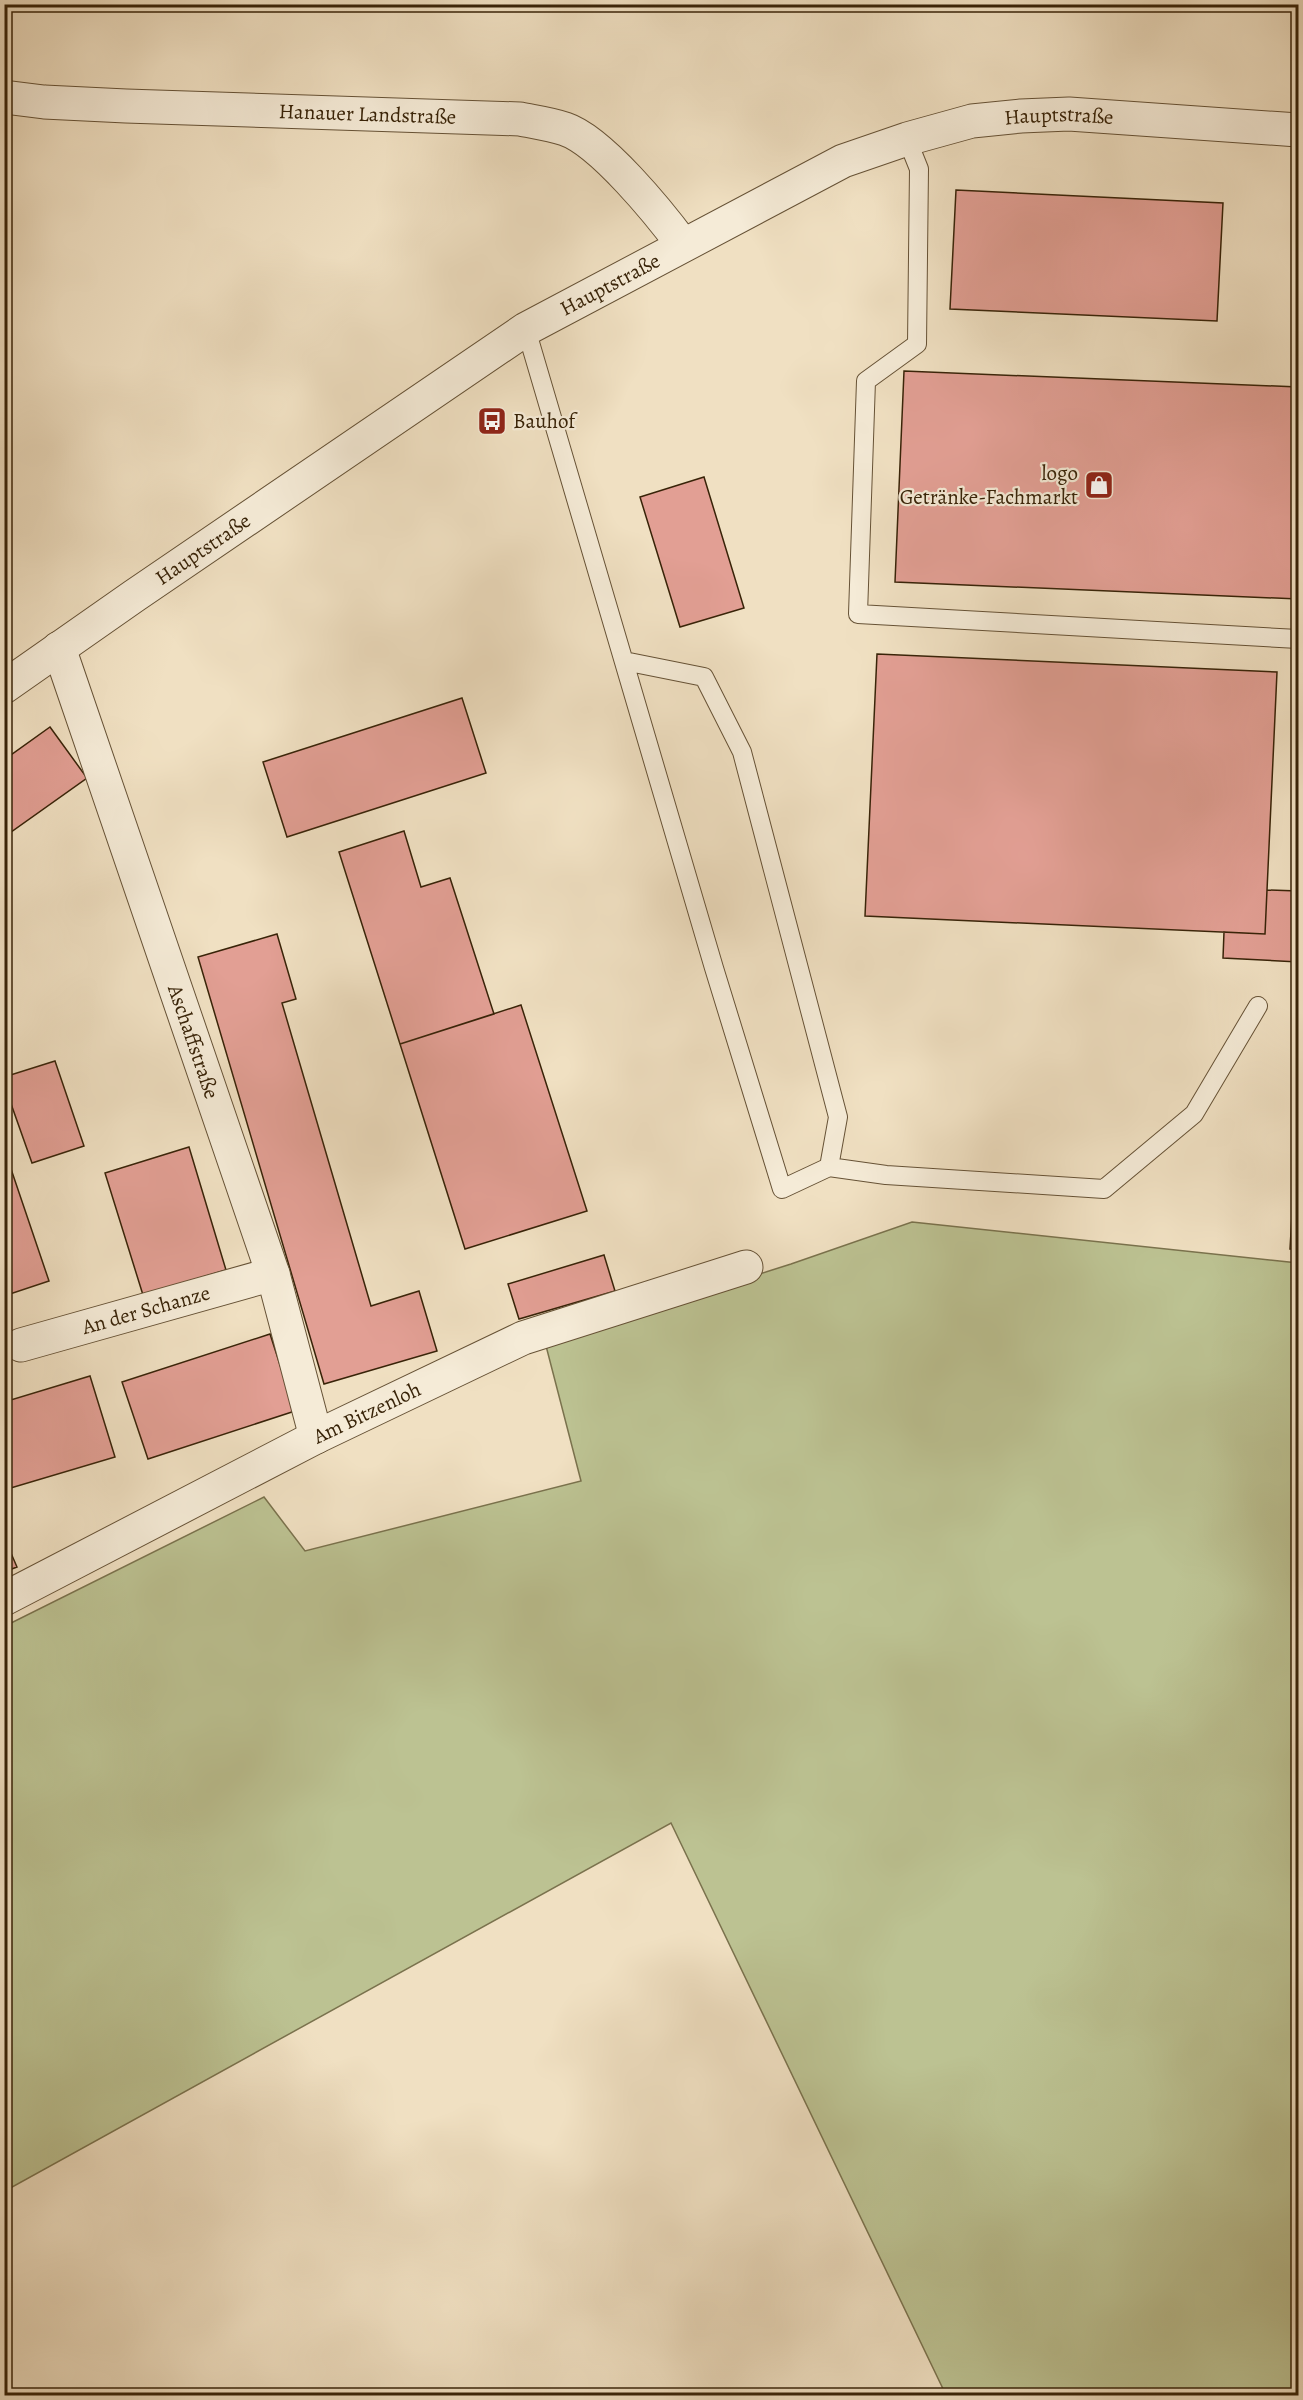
<svg xmlns="http://www.w3.org/2000/svg" width="1303" height="2400" font-family="Alegreya,serif">
<rect width="100%" height="100%" fill="#f0e0c2"/>
<filter id="stains"><feTurbulence type="fractalNoise" baseFrequency=".00333" numOctaves="4"/><feColorMatrix values="0 0 0 0 .2 0 0 0 0 .09 0 0 0 0 .02 0 0 0 .5 -.17"/></filter>
<radialGradient id="worn" r=".72"><stop offset=".6" stop-color="#630" stop-opacity="0"/><stop offset="1" stop-color="#630" stop-opacity=".3"/></radialGradient>
<!-- green -->
<path fill="#bcc292" stroke="#7a724d" stroke-width="1.5" d="M912,1222L1298,1263V2395H946L671,1823L5,2191V1626L264,1497L305,1551L581,1481L545,1342L791,1264Z"/>
<!-- building -->
<path fill="#e29f94" stroke="#382308" stroke-width="1.5" d="M956,190L1223,203L1217,321L950,309Z
M904,371L1298,387V599L895,582Z
M704,477L744,608L680,627L640,497Z
M877,654L1277,672L1265,934L865,916Z
M462,698L486,773L287,837L263,762Z
M50,727L87,778L4,837V760Z
M404,831L421,887L450,878L494,1014L400,1044L339,852Z
M1267,890L1298,891V962L1223,958L1224,932L1265,934Z
M277,934L296,999L282,1003L371,1306L419,1291L437,1351L324,1384L198,957Z
M521,1005L587,1211L465,1249L400,1044Z
M55,1061L84,1146L32,1163L4,1084V1077Z
M1298,1111V1249H1290Z
M189,1147L226,1270L143,1295L105,1173Z
M10,1166L49,1281L4,1296V1168Z
M604,1255L615,1291L519,1319L508,1284Z
M270,1334L295,1411L148,1459L122,1382Z
M90,1376L115,1457L4,1490V1402Z
M4,1537L17,1567L4,1572Z"/>
<g fill="none" stroke-linecap="round" stroke-linejoin="round">
<!-- service casing -->
<g stroke="#665236" stroke-width="20">
<path id="service" d="M907,139L919,169L917,344L866,381L858,614L1298,639
M526,329L714,968L782,1189L829,1167L838,1117L742,752L704,677L624,661
M829,1167L886,1175L1104,1189L1194,1114L1258,1006"/>
</g>
<!-- minor casing -->
<g stroke="#665236" stroke-width="35">
<g id="minor">
<path id="s1" d="M4,97L44,102L126,106L520,119C535,122 551,124 565,129C601,141 660,214 683,245"/>
<path id="s2" d="M59,648L273,1274L316,1437"/>
<path id="s3" d="M21,1345L273,1274"/>
<path id="s4" d="M4,1599L316,1437L523,1338L746,1267"/>
</g>
</g>
<!-- tertiary casing -->
<g stroke="#665236" stroke-width="35">
<g id="tertiary">
<path id="s5" d="M4,687L134,596L526,329L843,161L907,139L972,121L1021,116L1069,114L1298,130"/>
</g>
</g>
<!-- service -->
<use href="#service" stroke="#f5ebd7" stroke-width="18"/>
<!-- minor -->
<use href="#minor" stroke="#f5ebd7" stroke-width="33"/>
<!-- tertiary -->
<use href="#tertiary" stroke="#f5ebd7" stroke-width="33"/>
</g>
<!-- icons -->
<defs>
<g id="bus-square" transform="scale(1.5)"><rect x="-9" y="-9" width="18" height="18" rx="4" fill="#8f2418" stroke="#f5ebd7"/><path d="M-5-6H5V4H4V6H2V4H-2V6H-4V4H-5ZM-3.5-4V0h7V-4ZM-3.5 1.2v1.5H-2V1.2ZM2 1.2v1.5H3.5V1.2Z" fill="#fff"/></g>
<g id="shop-square" transform="scale(1.5)"><rect x="-9" y="-9" width="18" height="18" rx="4" fill="#8f2418" stroke="#f5ebd7"/><path d="M-5-2.5h2.3a2.7 3.5 0 0 1 5.4 0H5L5.5 6h-11ZM-1.5-2.5h3a1.5 2.3 0 0 0-3 0Z" fill="#fff"/></g>
</defs>
<g fill-rule="evenodd">
<use href="#bus-square" x="492" y="421"/>
<use href="#shop-square" x="1099" y="485"/>
</g>
<g text-anchor="middle" dominant-baseline="central" stroke-width="4.5" stroke-linejoin="round" paint-order="stroke">
<!-- street labels -->
<g font-size="21" fill="#382308" stroke="#f5ebd7">
<text stroke="none"><textPath href="#s1" startOffset="364">Hanauer Landstraße</textPath></text>
<text stroke="none"><textPath href="#s5" startOffset="1214">Hauptstraße</textPath></text>
<text stroke="none"><textPath href="#s5" startOffset="728">Hauptstraße</textPath></text>
<text stroke="none"><textPath href="#s5" startOffset="242">Hauptstraße</textPath></text>
<text stroke="none"><textPath href="#s2" startOffset="416">Aschaffstraße</textPath></text>
<text stroke="none"><textPath href="#s3" startOffset="130">An der Schanze</textPath></text>
<text stroke="none"><textPath href="#s4" startOffset="408">Am Bitzenloh</textPath></text>
</g>
<!-- poi labels -->
<g font-size="21" fill="#382308" stroke="#f5ebd7" text-anchor="start">
<text x="513" y="421">Bauhof</text>
<text x="1078" y="473" text-anchor="end">logo<tspan x="1078" dy="24">Getränke-Fachmarkt</tspan></text>
</g>
</g>
<!-- margin -->
<rect width="1303" height="2400" fill="none" stroke="#f0e0c2" stroke-width="24"/>
<rect x="6" y="6" width="1291" height="2388" fill="none" stroke="#382308" stroke-width="3"/>
<rect x="12" y="12" width="1279" height="2376" fill="none" stroke="#382308" stroke-width="1.5"/>
<rect width="100%" height="100%" filter="url(#stains)"/>
<rect width="100%" height="100%" fill="url(#worn)"/>
</svg>
